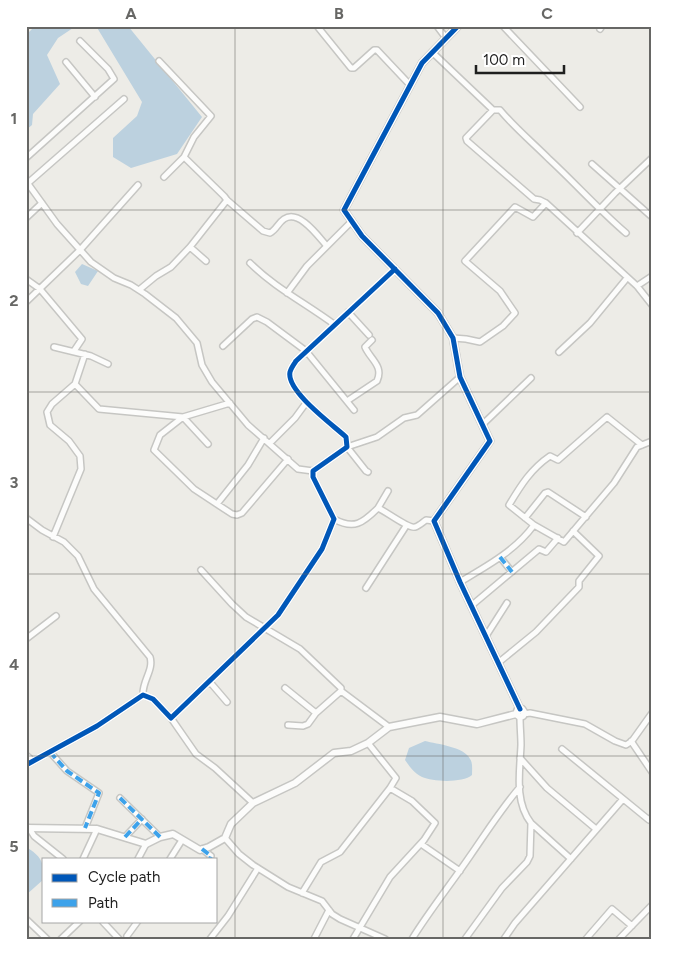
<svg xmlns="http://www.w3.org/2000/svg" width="678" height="965" font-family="Figtree,sans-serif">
<rect width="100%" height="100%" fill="#edece7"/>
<!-- water -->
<path fill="#bcd1df" d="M35,26H76L58,38L47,55L60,84L33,114L32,125L26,130V35Z
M96,26H128L202,117L177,154L131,168L113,157V138L137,116L142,102Z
M82,264L98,271L88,286L81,284L75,272Z
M425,741C437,744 465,747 470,759C473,763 472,770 472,775C463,783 433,782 422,777C414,773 410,767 405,760L409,748Z
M26,847C41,856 44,862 44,879L26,895Z"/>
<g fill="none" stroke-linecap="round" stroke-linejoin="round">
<!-- minor casing -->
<g stroke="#c6c6c3" stroke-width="8">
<path id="minor" d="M317,26L351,68H354L374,50H377L410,85
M437,26L446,38
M503,26L580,107
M600,29L602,26
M432,52L493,110L466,138L467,141L534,199L540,200L546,203L637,286L652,305
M159,61L211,116L194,137L184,157L164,177
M66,62L95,97
M493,110H500C515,128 532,142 549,159C575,183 599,210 626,233
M184,157L224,196L227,200L263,231L270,233C276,230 278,223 284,219C299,209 318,236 326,245
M26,158L114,79L108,69L80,41
M592,164L652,217
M26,181L57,224L91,262L114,278L131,285L145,294L176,318L197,343L202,365L212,382L248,425L298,469L313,471
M28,183L124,99
M26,218L42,203
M577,233L615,193L652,158
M190,247L206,261
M250,263C275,288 307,304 335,325
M26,279L40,289L82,339L74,351
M637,286L652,276
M139,290L156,276L171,267L190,247L227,200
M287,293L307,266L352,221
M26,302L80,250L138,185
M348,312L369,335
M453,338L466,339L480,342L503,326L515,313L500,291L465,261L515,207L533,217L546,203
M223,346L252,319L257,317L267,322L306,351L354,410
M54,347L91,356L108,364
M559,352L590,323L627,278
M75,384L99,409L183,417L208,444
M347,401L377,381C384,366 370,359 365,347L372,340
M230,403L183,417L160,435L154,450L194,489L232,514L237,515L242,513L288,459
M483,424L531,378
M270,443L295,418L306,403
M642,445L607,417L558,460L550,456C531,469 521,485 509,505L534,525L564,542L614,483L637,447L652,441
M368,472L366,471L347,447L377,437L404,418L417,415L460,377
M217,504L248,465L264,438
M378,508L388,491
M26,518L42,530L64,542L78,556L94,589L150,657C154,670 142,681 143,695
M525,518L545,493L548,492L586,517
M334,519C354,530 363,523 378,508C387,512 409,529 415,527C419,526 423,522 426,520L434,521
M53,537L81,469L80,456L69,441L50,425L47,412L52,404L75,384L85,354
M500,557L512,572
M201,570L232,604L246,617L300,649L341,688V691L389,727
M460,582C487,566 515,551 534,525
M366,588L406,526
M471,606L539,549L546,552L558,538
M486,636L507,603
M26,639L56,616
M498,663L536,632L579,587V581L599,556L573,531
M209,681L227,702
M285,688L316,713
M524,714L530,713L585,724L615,741L626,745L632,741L652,713
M171,718L196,754L215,768L253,803
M288,725L303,726L308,724L316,713L341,691
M631,741L652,772
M562,749L649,820L652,817
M50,752L67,771L99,793L85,828
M26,755L33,761
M520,758L547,788L596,829
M26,765L97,726L143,695L153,699L171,718L278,615L322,549L334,519L313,477V471L347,447L346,437C333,425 286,391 290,372C291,368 294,364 296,361L395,269
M120,798L160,837
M531,823L571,859
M29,828L34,836L63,859
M125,837L142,819
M225,838L239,854L253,865L288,887L322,901L332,914L340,919L385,939
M421,844L460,871
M202,849L211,856L210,859
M83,859L97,829
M138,859L146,844
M170,859L182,840
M302,893L321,862L340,852L390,788L396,778L368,743
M27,920L47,939
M103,922L119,939
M127,936L138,921
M61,939L80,921
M210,939L228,916L258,868
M314,939L329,910
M353,939L390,877L424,840L435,823L412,801L390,788
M412,939C430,910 451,884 470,856C486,833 501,809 520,787
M465,939L502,888L527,862L530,856L531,823C514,801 520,771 521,745C521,736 520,727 520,717
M504,939L515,923L623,799
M586,939L612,909L632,926
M619,939L652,905"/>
</g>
<!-- tertiary casing -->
<g stroke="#c6c6c3" stroke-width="9">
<path id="tertiary" d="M458,26L422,63L344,210L362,236L438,313L453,338L460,377L490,441L434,521L460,582L520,709
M26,828L97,829L146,844L160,837L173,834L200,850L209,847L225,838L231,824L253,803L295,783L334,753L351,751L368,743L389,727L440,717L477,724L512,715L516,714L518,709H522L524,712L523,716L520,717L516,714"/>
</g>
<!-- minor -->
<use href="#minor" stroke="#fcfcfb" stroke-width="5"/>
<!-- tertiary -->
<use href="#tertiary" stroke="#fcfcfb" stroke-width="6"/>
<!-- quiet -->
<path stroke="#3da2ea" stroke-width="4" stroke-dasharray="8 4" stroke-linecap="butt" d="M500,557L512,572
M50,752L67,771L99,793L85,828
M120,798L160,837
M125,837L142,819
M202,849L211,856L210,859"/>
<!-- cycleway casing -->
<g stroke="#fff" stroke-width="8">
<path id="cycleway" d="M458,26L422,63L344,210L362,236L438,313L453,338L460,377L490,441L434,521L460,582L520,709
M26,765L97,726L143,695L153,699L171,718L278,615L322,549L334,519L313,477V471L347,447L346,437C333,425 286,391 290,372C291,368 294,364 296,361L395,269"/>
</g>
<!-- cycleway -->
<use href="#cycleway" stroke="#0057b8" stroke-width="5"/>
</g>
<!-- grid -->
<path fill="none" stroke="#676765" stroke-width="1" stroke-opacity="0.55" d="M235,26V939M443,26V939M26,210H652M26,392H652M26,574H652M26,756H652"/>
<!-- border -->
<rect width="678" height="965" fill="none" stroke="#ffffff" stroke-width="55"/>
<!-- legend -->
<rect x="42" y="858" width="175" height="65" fill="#ffffff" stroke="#a5a5a5"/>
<rect x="52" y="874" width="25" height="8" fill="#0057b8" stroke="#a5a5a5"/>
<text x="88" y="882" font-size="15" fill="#1f1f1f">Cycle path</text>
<rect x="52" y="899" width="25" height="8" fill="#3da2ea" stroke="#a5a5a5"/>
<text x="88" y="908" font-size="15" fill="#1f1f1f">Path</text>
<!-- scale -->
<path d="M476 65v8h88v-8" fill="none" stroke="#1f1f1f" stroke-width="2.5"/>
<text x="483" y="65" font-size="15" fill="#1f1f1f" stroke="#ffffff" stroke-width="4" paint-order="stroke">100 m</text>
<rect x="28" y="28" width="622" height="910" fill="none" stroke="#676765" stroke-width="2"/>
<g font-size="16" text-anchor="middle" font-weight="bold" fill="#676765">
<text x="131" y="19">A</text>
<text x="339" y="19">B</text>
<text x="547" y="19">C</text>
<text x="14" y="124">1</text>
<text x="14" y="306">2</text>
<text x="14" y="488">3</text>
<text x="14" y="670">4</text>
<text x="14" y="852">5</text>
</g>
</svg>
